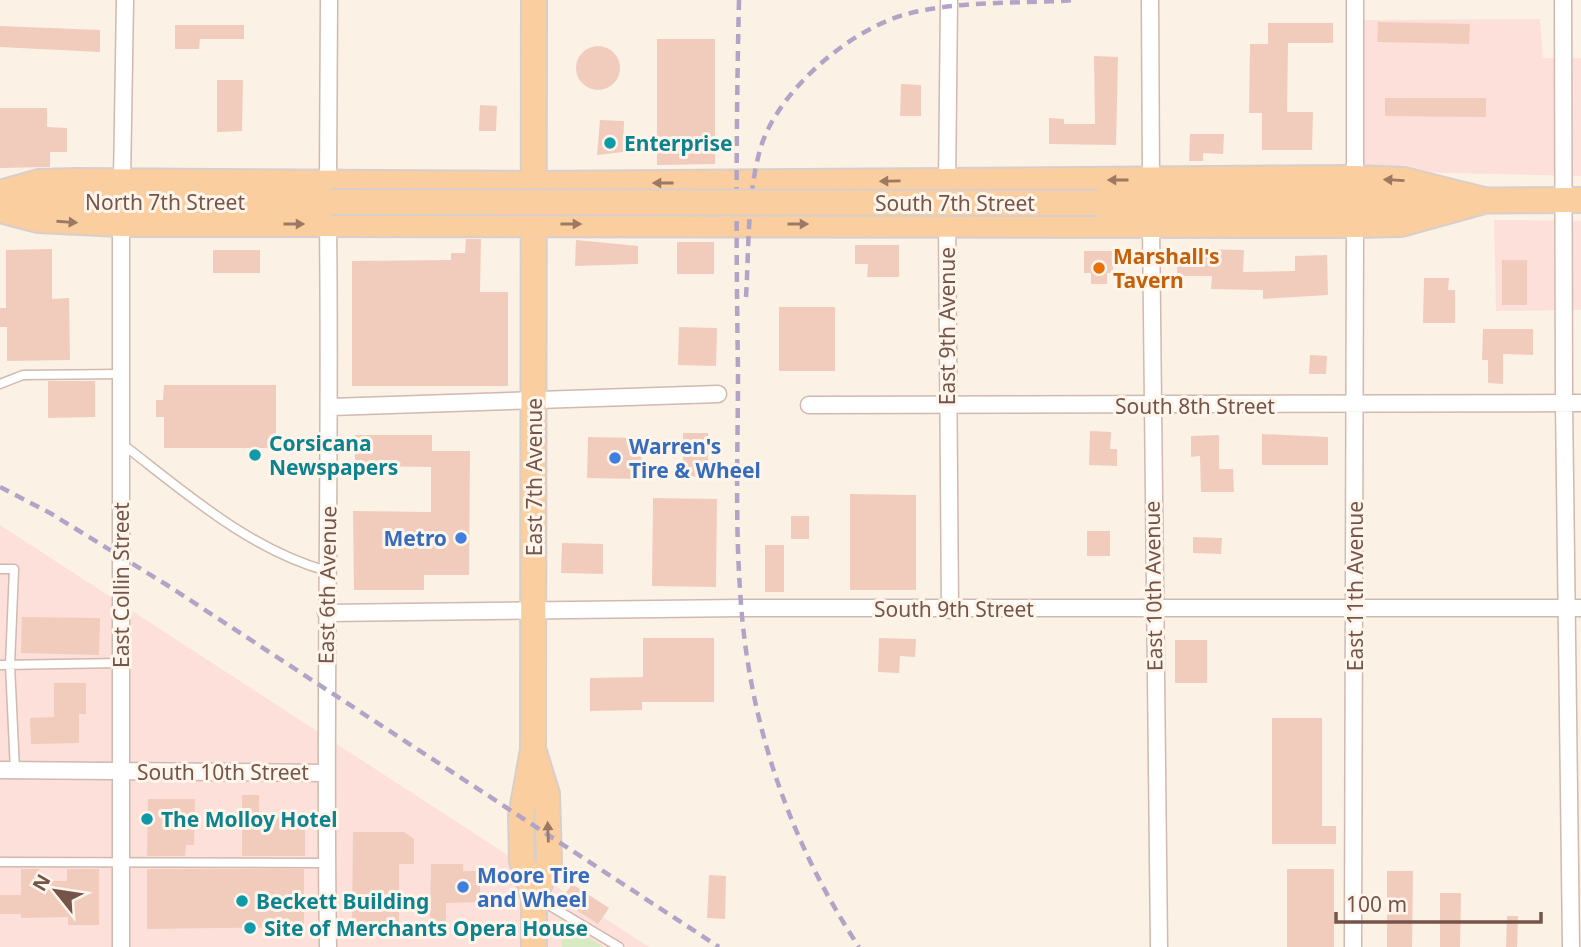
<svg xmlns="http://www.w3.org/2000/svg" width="1581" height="947" font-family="'Noto Sans',sans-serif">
<rect width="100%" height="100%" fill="#fcf1e5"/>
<!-- commercial -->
<path fill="#fce0d9" d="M1540,19L1543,58H1581V176L1364,171L1363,20Z
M1494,220L1581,221V310L1496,311Z
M0,525L649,947H0Z"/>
<!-- green -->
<path fill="#d7eac4" d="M560,920L603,947H562Z"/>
<!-- building -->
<path fill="#f1ccbd" d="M1378,22L1470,24L1469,44L1377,42Z
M1268,23H1333V43H1288L1287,112H1313L1312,150H1262V113H1249L1250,44H1268Z
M175,25H244V39H200L199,49H175Z
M0,26L100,30V52L0,47Z
M657,39H715V164L657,165Z
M576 68a22 22 0 1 1 44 0a22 22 0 1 1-44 0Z
M1094,56L1118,57L1116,145L1049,144V118L1064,119V124H1095Z
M217,80H243L242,131L217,132Z
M901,84L921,85V116H900Z
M1385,98H1486V117L1385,116Z
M480,105L497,106L496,131H479Z
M0,108H47V127L67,128V152H50V167L0,168Z
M600,120L624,121L623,152L597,155Z
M1190,134H1224L1223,154L1203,153V161H1189Z
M466,239H481L480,292H508V386H352V261L451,260V253H465Z
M576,240L638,246V264L575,266Z
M677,242H714V274H677Z
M855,245H899V277H867L868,264H855Z
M52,249V299L69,298L70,360L7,361V327H0V308H6V250Z
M1193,249L1244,250L1243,272L1295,271V256L1327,255L1328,295L1263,299V290L1211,289L1212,276H1177V262H1192Z
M213,250H260V273H213Z
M1084,251H1113V273H1107V284H1091V273H1084Z
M1502,260H1527V305H1502Z
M1424,278H1449L1448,290H1455V323H1423Z
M779,307H835V371H779Z
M679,327L717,328L716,366L678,365Z
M1483,329H1533V355L1503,354V384L1488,383V360H1482Z
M1310,355L1327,356L1326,374H1309Z
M48,381H95V417L48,418Z
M164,385H276V448H164V417H156V400H163Z
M1090,431L1111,432L1110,449H1117V466L1089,465Z
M683,433H708V477L683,476Z
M1262,434L1328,437V465H1262Z
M355,435H432V451H470L469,575H424V590H354L353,511L431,512V467L355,466Z
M1219,435V469H1233L1234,492H1201L1200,456L1191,457V436Z
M588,437L642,438L641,479L587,478Z
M850,494L916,495V590H850Z
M653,498L717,499L716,587L652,586Z
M791,516H809V539H791Z
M1087,531H1110V556H1087Z
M1193,537L1222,538L1221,554L1193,553Z
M562,543L603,544V574L561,573Z
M765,545H784V592H765Z
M22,617L100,618L99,655L21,653Z
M643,638H714V702H642V710L590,711V678L643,677Z
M879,638L916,639L915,657L900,656L899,673L878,672Z
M1175,640H1207V683H1175Z
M54,683H86V714H79V743L31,744L30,718L54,717Z
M1272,718H1322V826H1336V844H1272Z
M242,795H259V818H305V856H242Z
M148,799H195L194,845H186L185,856H147Z
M353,832H404L414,839V864H399V926H352Z
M431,864H463V871H480V902L446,903V926H430Z
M21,869H39V881H67V869H99V925H68V917L21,918V914H0V895H21Z
M147,869H304V927L147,929Z
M1287,869H1334V947H1287Z
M1387,871H1413L1412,947H1387Z
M709,875L726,876L725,919L707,918Z
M572,884L609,908L598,924L561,900Z
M1440,893H1461L1460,947H1440Z
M1507,916H1518L1517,947H1506Z"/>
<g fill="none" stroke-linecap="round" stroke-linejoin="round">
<!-- service casing -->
<g stroke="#d0b9ae" stroke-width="11">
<path id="service" d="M0,384L23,375L121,374
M121,443C185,492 248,549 327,571
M0,569H14L10,665L15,770
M0,665L121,663
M0,862L327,863
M537,898L619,947"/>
</g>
<!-- minor casing -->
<g stroke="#d0b9ae" stroke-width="19">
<path id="minor" d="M1150,0L1151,179
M1355,0V178
M1563,0L1564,403L1571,947
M122,181L125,0
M328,183L329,0
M947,188L949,0
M947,217L950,610
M328,224C331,465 324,706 328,947
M1151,224L1159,947
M809,405L1581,403
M331,407L718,394
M326,613L741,608H1581
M0,770L325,773
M121,947V224
M1353,947L1355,225"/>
</g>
<!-- primary casing -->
<g stroke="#d8cfcc" stroke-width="28">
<path id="primary" d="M534,0L533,750L521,816L522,861L534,897V947
M0,193L39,182L77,181L534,184L1355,178L1404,180L1484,200
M5,202H330
M1098,203L1581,200
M0,210L38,220L121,224L1355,225L1401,224L1484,201
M534,752L547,794L549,863L534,897"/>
</g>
<!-- service -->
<use href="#service" stroke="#fff" stroke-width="8"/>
<!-- minor -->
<use href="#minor" stroke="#fff" stroke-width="16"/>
<!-- primary -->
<use href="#primary" stroke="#face9e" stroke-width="24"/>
<!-- rail -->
<path stroke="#b2a4c6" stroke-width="4.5" stroke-dasharray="10 7" stroke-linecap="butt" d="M739,0C736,124 736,248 738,371C738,444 735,517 740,589C747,717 788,840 859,947
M746,297C749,249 747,196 760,150C776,92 850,29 907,14C961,0 1021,4 1076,0
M0,487L50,513L167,585L719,947"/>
<!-- primary-bridge casing -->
<g stroke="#d8cfcc" stroke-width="28" stroke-linecap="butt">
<path id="primary-bridge" d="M330,202L1098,203"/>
</g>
<!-- primary-bridge -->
<use href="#primary-bridge" stroke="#face9e" stroke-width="24"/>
</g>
<!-- one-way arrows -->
<defs><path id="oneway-solid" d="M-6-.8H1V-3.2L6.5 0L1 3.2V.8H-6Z" transform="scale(1.75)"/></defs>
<g fill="#9d7963">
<use href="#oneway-solid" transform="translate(1118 180) rotate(180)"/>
<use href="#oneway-solid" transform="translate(1394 180) rotate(-177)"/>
<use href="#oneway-solid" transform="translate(890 181) rotate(179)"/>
<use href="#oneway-solid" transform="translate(663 183) rotate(180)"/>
<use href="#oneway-solid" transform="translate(67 222) rotate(4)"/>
<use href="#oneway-solid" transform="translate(294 224)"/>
<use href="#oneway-solid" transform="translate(571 224)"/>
<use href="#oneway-solid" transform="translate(798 224)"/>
<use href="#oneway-solid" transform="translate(548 832) rotate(-92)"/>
</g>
<!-- markers -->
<g fill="#0f9aa8" stroke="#fff5eb" stroke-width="2.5">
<circle cx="610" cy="143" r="7"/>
<circle cx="255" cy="455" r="7"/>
<circle cx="147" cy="819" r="7"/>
<circle cx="242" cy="901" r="7"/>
<circle cx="250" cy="928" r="7"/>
</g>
<circle fill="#e8710a" stroke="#fff5eb" stroke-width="2.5" cx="1099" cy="268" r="7"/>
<g fill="#3f7fe0" stroke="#fff5eb" stroke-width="2.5">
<circle cx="615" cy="458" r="7"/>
<circle cx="461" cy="538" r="7"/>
<circle cx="463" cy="887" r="7"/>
</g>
<g text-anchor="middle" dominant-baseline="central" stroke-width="6" stroke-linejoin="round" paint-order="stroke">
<!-- culture labels -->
<g font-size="21" font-weight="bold" fill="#0d838f" stroke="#fff5eb" text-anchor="start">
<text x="624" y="143">Enterprise</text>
<text x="269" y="443">Corsicana<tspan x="269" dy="24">Newspapers</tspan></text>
<text x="161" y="819">The Molloy Hotel</text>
<text x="256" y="901">Beckett Building</text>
<text x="264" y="928">Site of Merchants Opera House</text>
</g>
<!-- street labels -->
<g font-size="21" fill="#75554a" stroke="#fff5eb">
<text x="165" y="202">North 7th Street</text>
<text x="955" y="203">South 7th Street</text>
<text transform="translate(947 326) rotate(-90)">East 9th Avenue</text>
<text x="1195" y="406">South 8th Street</text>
<text transform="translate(534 477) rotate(-90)">East 7th Avenue</text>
<text transform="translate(121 585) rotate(-90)">East Collin Street</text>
<text transform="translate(327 585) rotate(-89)">East 6th Avenue</text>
<text transform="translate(1153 586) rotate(-91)">East 10th Avenue</text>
<text transform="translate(1355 586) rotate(-90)">East 11th Avenue</text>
<text x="954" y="609">South 9th Street</text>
<text x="223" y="772">South 10th Street</text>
</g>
<!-- food labels -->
<g font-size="21" font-weight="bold" fill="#c56008" stroke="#fff5eb" text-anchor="start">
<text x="1113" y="256">Marshall's<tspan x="1113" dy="24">Tavern</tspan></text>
</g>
<!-- shop labels -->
<g font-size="21" font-weight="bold" fill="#366cbe" stroke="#fff5eb" text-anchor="start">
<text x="629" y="446">Warren's<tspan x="629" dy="24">Tire &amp; Wheel</tspan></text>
<text x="447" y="538" text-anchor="end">Metro</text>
<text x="477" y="875">Moore Tire<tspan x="477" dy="24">and Wheel</tspan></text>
</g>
</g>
<!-- north arrow -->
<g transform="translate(56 891) rotate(300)" stroke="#fff5eb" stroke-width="5" paint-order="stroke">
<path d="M0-5L12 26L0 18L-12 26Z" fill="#75554a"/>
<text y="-10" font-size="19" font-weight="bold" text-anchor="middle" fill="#75554a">N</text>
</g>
<!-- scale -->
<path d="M1336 912v10h205v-10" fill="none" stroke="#75554a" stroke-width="3.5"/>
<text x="1346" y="912" font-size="21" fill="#75554a" stroke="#fff5eb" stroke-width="5" paint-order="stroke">100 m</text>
</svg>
